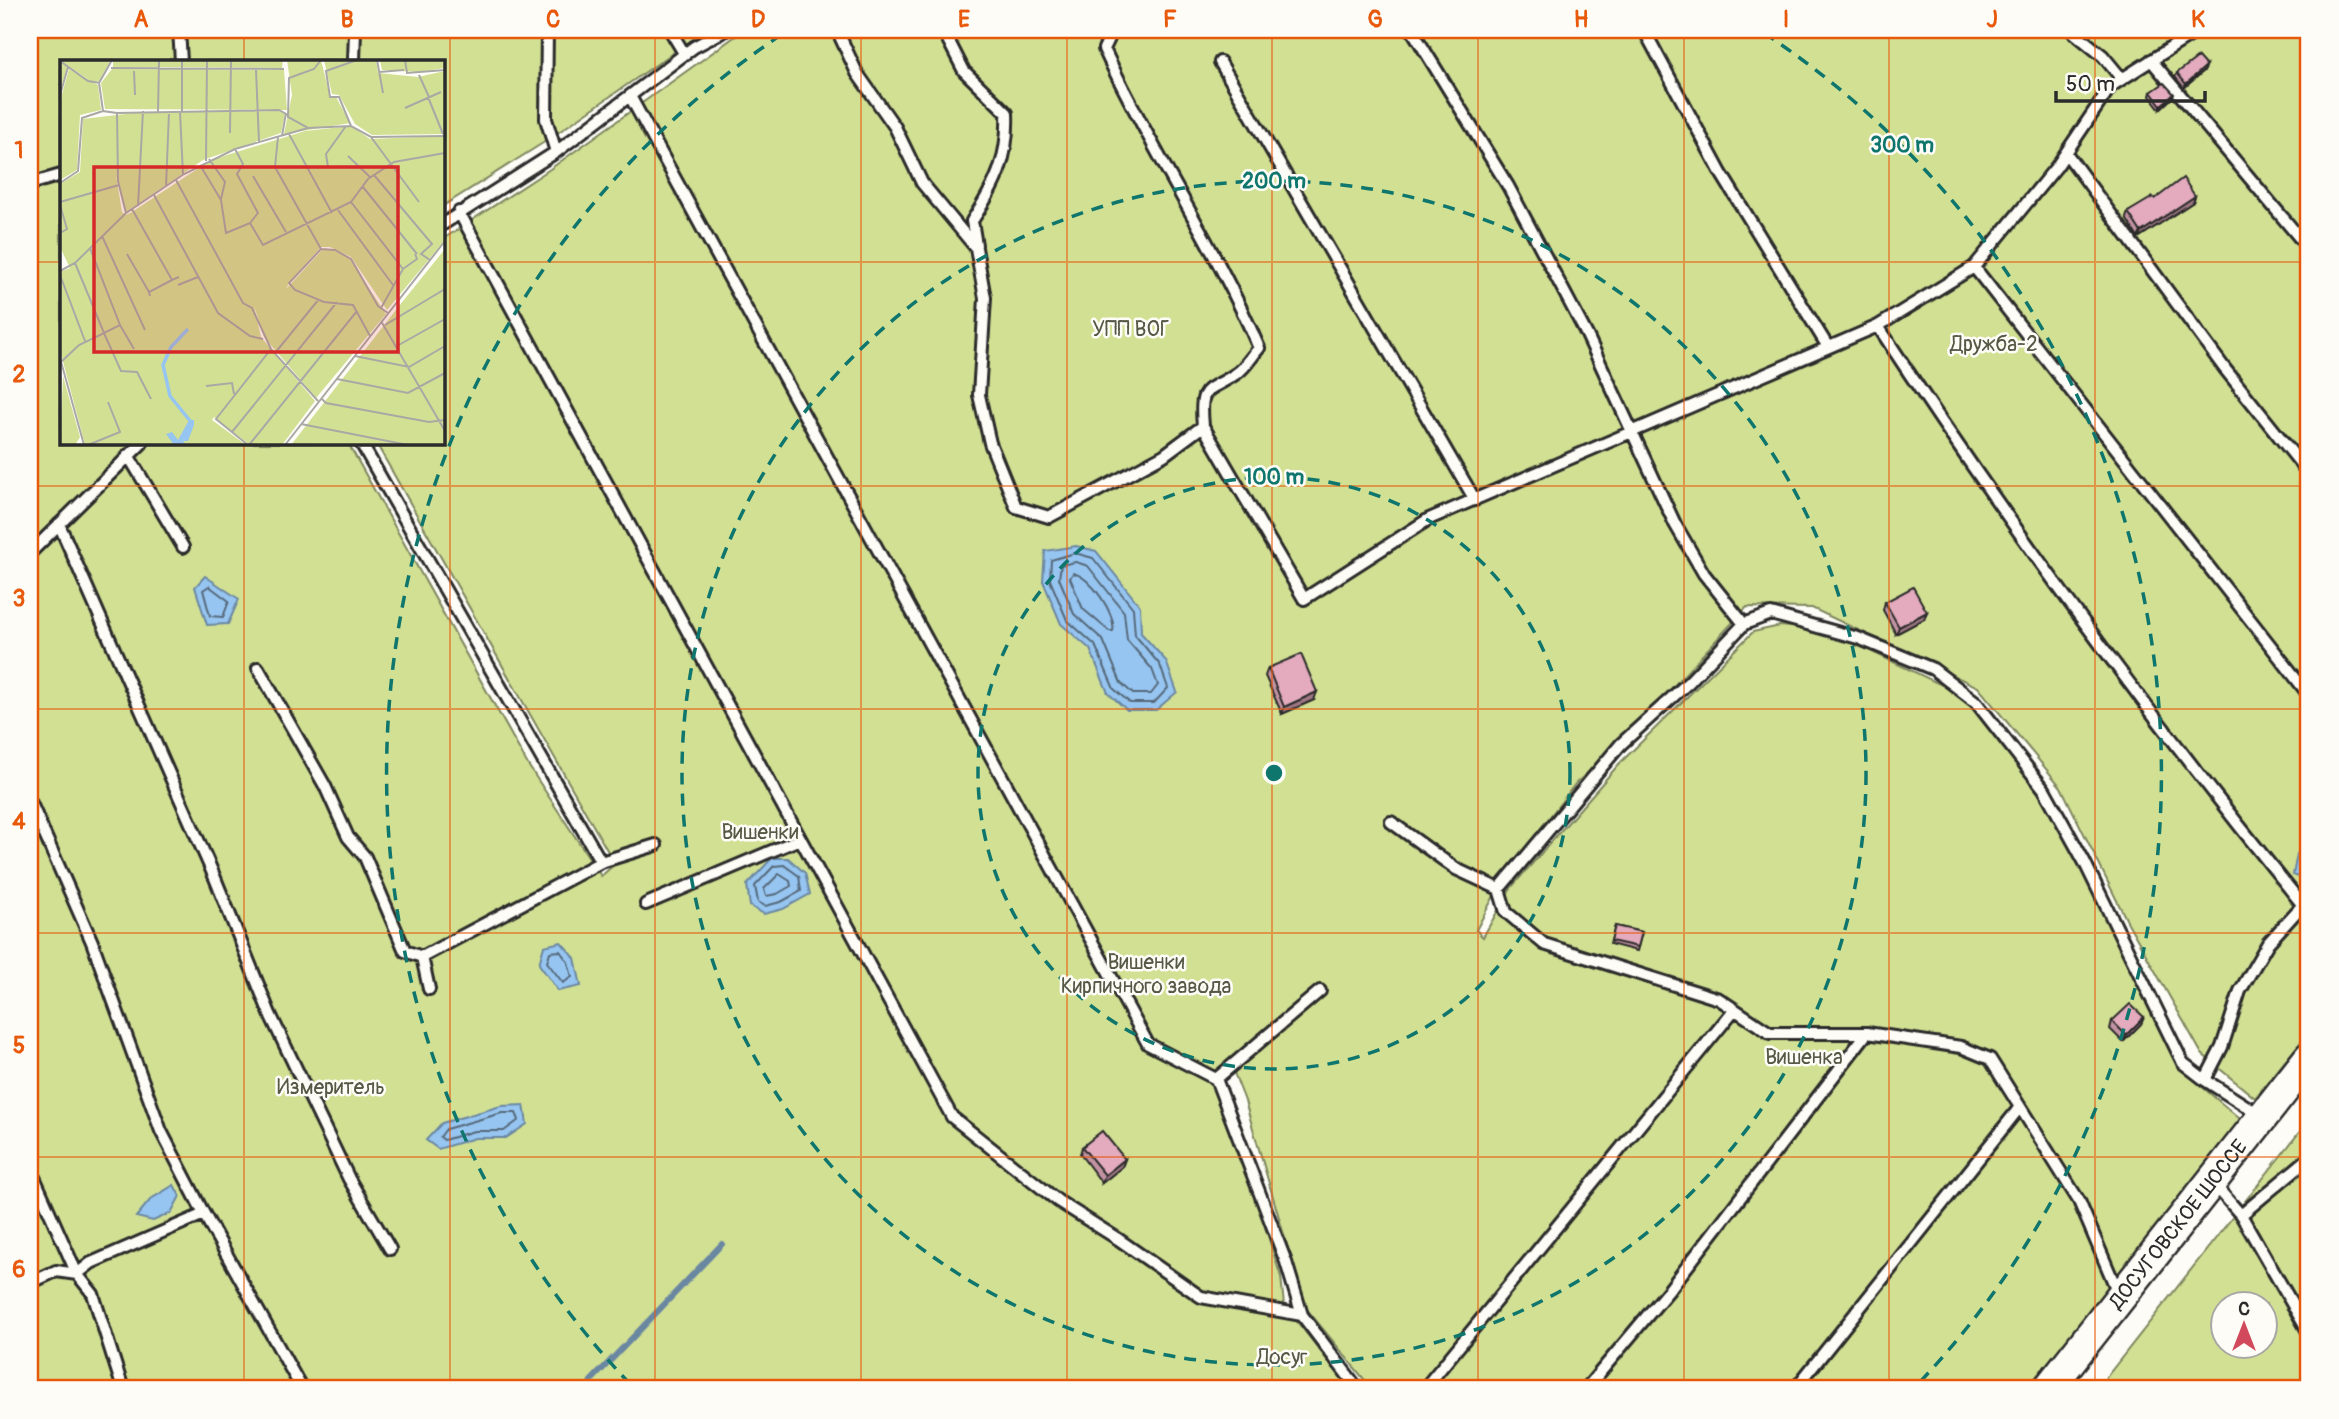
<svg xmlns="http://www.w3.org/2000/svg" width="2339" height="1419" font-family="Pangolin,sans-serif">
<rect width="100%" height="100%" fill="#fdfcf7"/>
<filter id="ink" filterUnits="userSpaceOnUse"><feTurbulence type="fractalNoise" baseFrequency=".0143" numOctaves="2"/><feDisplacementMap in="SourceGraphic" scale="14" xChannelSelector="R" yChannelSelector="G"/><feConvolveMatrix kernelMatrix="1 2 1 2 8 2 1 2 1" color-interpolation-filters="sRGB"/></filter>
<g filter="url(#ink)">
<!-- green -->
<path fill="#d2e093" stroke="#7e865f" stroke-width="2" fill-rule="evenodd" d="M30,30H706L543,143L443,206V61H189L170,58V61H61V443H348L528,765L601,876L615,864L376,443H443V239L550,169L744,30H2309V1032L2255,1098L2202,1054L2128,923L2061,787L1978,687L1812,608L1747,607L1614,750L1576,783L1505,875L1476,930L1483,937L1510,889L1619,764L1753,632L1780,626L1826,630L1963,695L2046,798L2186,1073L2246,1124L2026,1389H1372L1305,1307L1245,1101L1229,1060L1207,1080L1228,1110L1281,1277L1284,1305L1350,1389H30Z
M2309,1120V1389H2097ZM2224,1304H2266V1346H2224Z"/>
<!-- water -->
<path fill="#96c5f1" stroke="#6b87a2" stroke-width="2" d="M1076,546L1096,551L1140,606L1141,633L1166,661L1177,692L1156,710H1127L1108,693L1090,649L1061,624L1043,581L1045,551Z
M205,576L239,599L228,624L207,625L195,587Z
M2309,839V880L2307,881L2293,875L2297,854Z
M772,858H788L805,873L810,894L783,909L764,914L750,906L747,885Z
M561,942L575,958L581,986L558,991L539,964L544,946Z
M524,1105L527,1124L506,1138H475L438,1149L426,1140L442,1123L501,1106Z
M174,1185L180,1196L171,1213L153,1221L136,1217L151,1199Z"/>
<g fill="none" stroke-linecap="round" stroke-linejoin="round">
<!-- shore -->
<path stroke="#56697a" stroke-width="2" d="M1075,553L1093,558L1133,608L1135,635L1160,665L1168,688L1154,703H1130L1114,689L1095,645L1067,620L1050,580L1051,560Z
M1076,562L1088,566L1124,612L1127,640L1152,669L1158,685L1151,694H1133L1121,683L1103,640L1074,614L1059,578L1061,565Z
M1073,573C1090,576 1117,615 1113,631H1109L1083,609L1070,578Z
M209,586L229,601L223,617L210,616L203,590Z
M784,865L799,876L801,891L781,902L765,906L758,902L755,886L774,866Z
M779,874L790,881L791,886L777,894L766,896L764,889Z
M560,951L568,962L572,977L563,983L547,962L550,952Z
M502,1113H516L519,1120L504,1131H474L444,1140L440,1137L446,1129Z"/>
<!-- stream -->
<path stroke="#6b87a2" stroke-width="6" d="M587,1389L591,1381L722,1244"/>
<!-- lane casing -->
<g stroke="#2b2b2b" stroke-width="16">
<path id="lane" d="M179,30L181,61
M547,30L546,119L556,152
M670,30L685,55
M837,30L857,73L895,127L922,183L976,248L985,298L979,395L990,443L1016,507L1049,517L1164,455L1203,426L1304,599L1429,519L1878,326L1974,267L2057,166L2111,86L2199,30
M943,30L964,71L1007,113C1009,158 996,184 972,221L976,245
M1113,30L1104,49C1151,151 1215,245 1259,348C1252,356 1245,368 1237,373C1207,394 1199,383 1203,426
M1412,30L1508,186L1587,335L1675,524L1704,574L1744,624
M1644,30L1721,173L1828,347
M2071,30L2103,56L2122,79
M2151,60L2309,249
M354,61L355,30
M1220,62L1475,500
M631,98L1148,1044L1216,1079L1286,1262L1302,1315L1358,1389
M2066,153L2225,369L2309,474
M30,184L61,175
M459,212L952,1117L1058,1201L1118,1239L1201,1297L1302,1315
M443,224L556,152L694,47L726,30
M1974,267L2309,695
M1878,326C2009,526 2151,718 2302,904
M361,443L601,862L656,845
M128,455L183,547
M59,524L215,878L270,1014L349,1179L390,1249
M30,553L142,443
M258,668L325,786L348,837L365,857L405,951L422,957
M30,801L92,942L161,1131L204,1214
M1391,822L1456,869L1499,889
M646,904L800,839
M429,989L422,957L601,862
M1216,1079L1320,991
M2205,1080L2222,1047L2240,991L2268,943L2309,898
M30,1168L77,1274L91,1263L204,1214L302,1389
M2213,1183L2241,1215L2309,1333
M2241,1215L2309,1158
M30,1283L56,1271L77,1274L93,1294L123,1389
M2119,1295L2079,1201L1990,1059L1961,1047L1867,1033H1770L1719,999L1544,944L1506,912L1499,889L1621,744L1689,682L1744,624L1771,614L1858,638L1933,669L1976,702L2044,789L2084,861L2183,1063L2205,1080L2260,1115
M1424,1389L1734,1010
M1586,1389L1669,1290L1867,1033
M1795,1389L2020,1107"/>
</g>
<!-- secondary casing -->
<g stroke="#2b2b2b" stroke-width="35">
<g id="secondary">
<path id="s1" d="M2048,1389L2309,1058"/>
</g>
</g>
<!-- lane -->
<use href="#lane" stroke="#fdfcf7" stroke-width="10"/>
<!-- secondary -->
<use href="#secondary" stroke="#fdfcf7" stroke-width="30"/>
</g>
<!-- wall -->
<path fill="#c393a3" stroke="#2b2b2b" stroke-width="2" d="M2206,66L2205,70L2184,88L2175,77L2177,73Z
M2151,92L2172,98L2160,109L2150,96Z
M2195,196L2193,202L2138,238L2126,218L2128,212L2155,199Z
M1885,602L1924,619L1896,634L1883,610Z
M1268,668L1314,700L1282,714L1265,676Z
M1615,926L1642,932L1637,951L1610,944Z
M2144,1017L2141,1024L2123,1042L2110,1029L2112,1021Z
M1082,1147L1125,1159L1122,1167L1102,1183L1080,1154Z"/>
<!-- shaded-wall -->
<path fill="#9f7884" stroke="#2b2b2b" stroke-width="2" d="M2206,66L2205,70L2184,88L2186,84Z
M2174,94L2172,98L2160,109L2161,105Z
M2195,196L2193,202L2138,238L2141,232Z
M1927,612L1924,619L1896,634L1899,627Z
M1317,692L1314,700L1282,714L1284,707Z
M2144,1017L2141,1024L2123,1042L2126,1035Z
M1125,1159L1122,1167L1102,1183L1105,1175Z"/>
<!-- building -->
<path fill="#e3abbd" stroke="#2b2b2b" stroke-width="2" d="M2198,57L2206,66L2186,84L2177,73Z
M2164,83L2174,94L2161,105L2151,92Z
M2183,178L2195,196L2141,232L2128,212L2153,197L2155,199Z
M1913,587L1927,612L1899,627L1885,602Z
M1301,654L1317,692L1284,707L1268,668Z
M1615,926L1642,932L1638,947L1611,941Z
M2130,1004L2144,1017L2126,1035L2112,1021Z
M1102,1131L1125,1159L1105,1175L1082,1147Z"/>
</g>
<!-- grid -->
<path fill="none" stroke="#e8590c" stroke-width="2" stroke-opacity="0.55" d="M244,30V61M450,30V1389M655,30V1389M861,30V1389M1067,30V1389M1272,30V1389M1478,30V1389M1684,30V1389M1889,30V1389M2095,30V1389M30,262H61M443,262H2309M244,443V1389M30,486H2309M30,709H2309M30,933H2309M30,1157H2309"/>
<!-- distance rings -->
<g fill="none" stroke="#0f766e" stroke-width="3.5" stroke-dasharray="12 9">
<circle cx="1274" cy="773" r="296"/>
<circle cx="1274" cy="773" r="592"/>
<path d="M630 1384A888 888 0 0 1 784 33M1764 33A888 888 0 0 1 1918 1384"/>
</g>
<g text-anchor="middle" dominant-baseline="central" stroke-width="5" stroke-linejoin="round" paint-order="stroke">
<!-- park labels -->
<g font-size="21" fill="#555845" stroke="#fdfcf7">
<text x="1131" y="329">УПП ВОГ</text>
<text x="1994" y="344">Дружба-2</text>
<text x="760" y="832">Вишенки</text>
<text x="1146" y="962">Вишенки<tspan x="1146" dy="24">Кирпичного завода</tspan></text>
<text x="1804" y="1057">Вишенка</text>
<text x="331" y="1087">Измеритель</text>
<text x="1282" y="1357">Досуг</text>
</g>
<!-- street labels -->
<g font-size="21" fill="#2b2b2b" stroke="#fdfcf7">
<text stroke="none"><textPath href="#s1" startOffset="210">ДОСУГОВСКОЕ ШОССЕ</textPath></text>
</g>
</g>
<!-- overview -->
<g transform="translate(60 60)">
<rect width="385" height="385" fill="#fdfcf7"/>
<path d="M0,0H51L39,21L32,22L8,6L0,30ZM53,0H223L222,8L53,7ZM227,0H261L270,36L276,37L290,63L224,74L232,35ZM264,0H316L318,13L358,17L385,11V74L312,75L295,64L279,35L272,34ZM320,0H385V8L359,12L322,10ZM9,9L38,25L41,50L20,55L17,110L0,120V41ZM52,9L224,10L227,50L45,49L41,23ZM219,51L225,54L221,73L143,100L66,152L56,115L62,152L66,155L72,152L151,100L245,71L291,66L310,79L385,76V180L327,250L291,197L270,187H261L230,221L226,229L262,190L271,189L289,198L326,254L256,338L204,277L194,246L201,277L255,341L222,385H190L154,357L152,360L186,385H25L0,290V212L10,208L0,187V124L20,112L23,59L82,52ZM385,189V385H231L339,246ZM3,316L20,377L15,385H0Z" fill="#d2e093"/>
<path d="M129,360H134V365L128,381H123L126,385H114L106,374L112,372L118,380Z" fill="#96c5f1"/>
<path fill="none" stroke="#96c5f1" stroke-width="3.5" d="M128,269L111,287L103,305L110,336L131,362"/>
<path fill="none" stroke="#a9a8a5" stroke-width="2" d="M52,0L39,23L43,51L57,53M122,0V51M261,0L254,9L229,18L228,57L248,68L291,66L311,77L385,76M317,0L323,33M345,0L347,13L385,10M0,1L28,21L40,23M51,8L224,9M196,10L199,82M74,11L75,35M319,12L344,10M359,15L369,37M0,35L8,7M368,37L383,74M345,48L381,32M98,52L99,0M120,52L123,115M291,66L279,37H270L266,11L297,0M170,73L171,0M229,74L272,153M222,76L226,53M218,77L215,107L261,189M311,77L359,142M175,89L183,104L177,114L198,153L190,163M288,96L310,117M149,99L165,122L161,139M146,101L147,0M140,105L161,140L166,173L190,163L203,185L291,142L308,119L334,102L385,93M268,107L266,94L286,66M314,115L372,184L361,194L370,200M193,116L226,172M116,120L183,243L192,248L211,289M0,123L18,111L22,58L43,51M106,127L109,52M303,127L357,194M94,135L158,253L190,276L203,279M0,142L59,125M291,142L343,209L357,199L355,194M0,145L7,169L0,173M78,146L83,51M72,149L112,220L119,217M278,150L333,225M66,153L58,121L57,53L219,50L228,55M42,176L85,270M30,188L60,265M67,194L89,232M15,203L44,273L60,265L74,289M0,211L15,203L66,153L124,114L175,89L248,68M0,215L25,281M118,225L138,217M90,236L89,232L112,220M321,248L343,209M321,261L385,371M325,265L385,229M310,276L293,245L264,242L235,230L229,223L261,189L275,190L291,199L318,246L328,253M337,286L385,259M215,293L259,239M295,296L349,307L385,286M0,298L24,385M1,302L19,285L44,273L61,311L77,312L91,339M277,319L348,333L385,313M146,326L172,323L174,334M261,338L266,343L369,362L385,360M241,364L348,385M172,372L277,242M28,385L60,372L48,342M188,385L156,359L211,289L258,341M189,385L297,251M225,385L385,181"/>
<path fill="#d62828" fill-opacity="0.15" stroke="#d62828" stroke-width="3.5" d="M34,107H338V292H34Z"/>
<rect width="385" height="385" fill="none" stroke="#2b2b2b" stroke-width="3.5"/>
</g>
<circle cx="1274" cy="773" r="10" fill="#0f766e" stroke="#fdfcf7" stroke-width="3.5"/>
<g font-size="21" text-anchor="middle" font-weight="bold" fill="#0f766e" stroke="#fdfcf7" stroke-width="5" stroke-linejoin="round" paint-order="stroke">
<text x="1902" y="152">300 m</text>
<text x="1274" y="188">200 m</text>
<text x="1274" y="484">100 m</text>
</g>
<!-- margin -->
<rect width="2339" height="1419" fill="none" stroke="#fdfcf7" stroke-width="77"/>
<!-- north arrow -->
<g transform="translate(2244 1325)"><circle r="33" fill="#fdfcf7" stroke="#a9a8a5" stroke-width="2"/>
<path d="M0-5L12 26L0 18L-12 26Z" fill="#d1495b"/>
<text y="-10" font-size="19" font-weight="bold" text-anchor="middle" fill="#2b2b2b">С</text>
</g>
<!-- scale -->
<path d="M2056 91v10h149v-10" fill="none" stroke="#2b2b2b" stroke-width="3.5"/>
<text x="2066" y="91" font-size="21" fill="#2b2b2b" stroke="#fdfcf7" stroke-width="5" paint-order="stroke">50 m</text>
<rect x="38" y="38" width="2262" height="1342" fill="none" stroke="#e8590c" stroke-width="2.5"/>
<g font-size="23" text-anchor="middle" font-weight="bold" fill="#e8590c">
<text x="141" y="27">A</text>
<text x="347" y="27">B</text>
<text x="553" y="27">C</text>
<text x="758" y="27">D</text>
<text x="964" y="27">E</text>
<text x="1170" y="27">F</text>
<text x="1375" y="27">G</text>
<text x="1581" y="27">H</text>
<text x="1786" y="27">I</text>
<text x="1992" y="27">J</text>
<text x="2198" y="27">K</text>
<text x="19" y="158">1</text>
<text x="19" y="382">2</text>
<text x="19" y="606">3</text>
<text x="19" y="829">4</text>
<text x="19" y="1053">5</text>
<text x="19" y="1277">6</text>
</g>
</svg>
